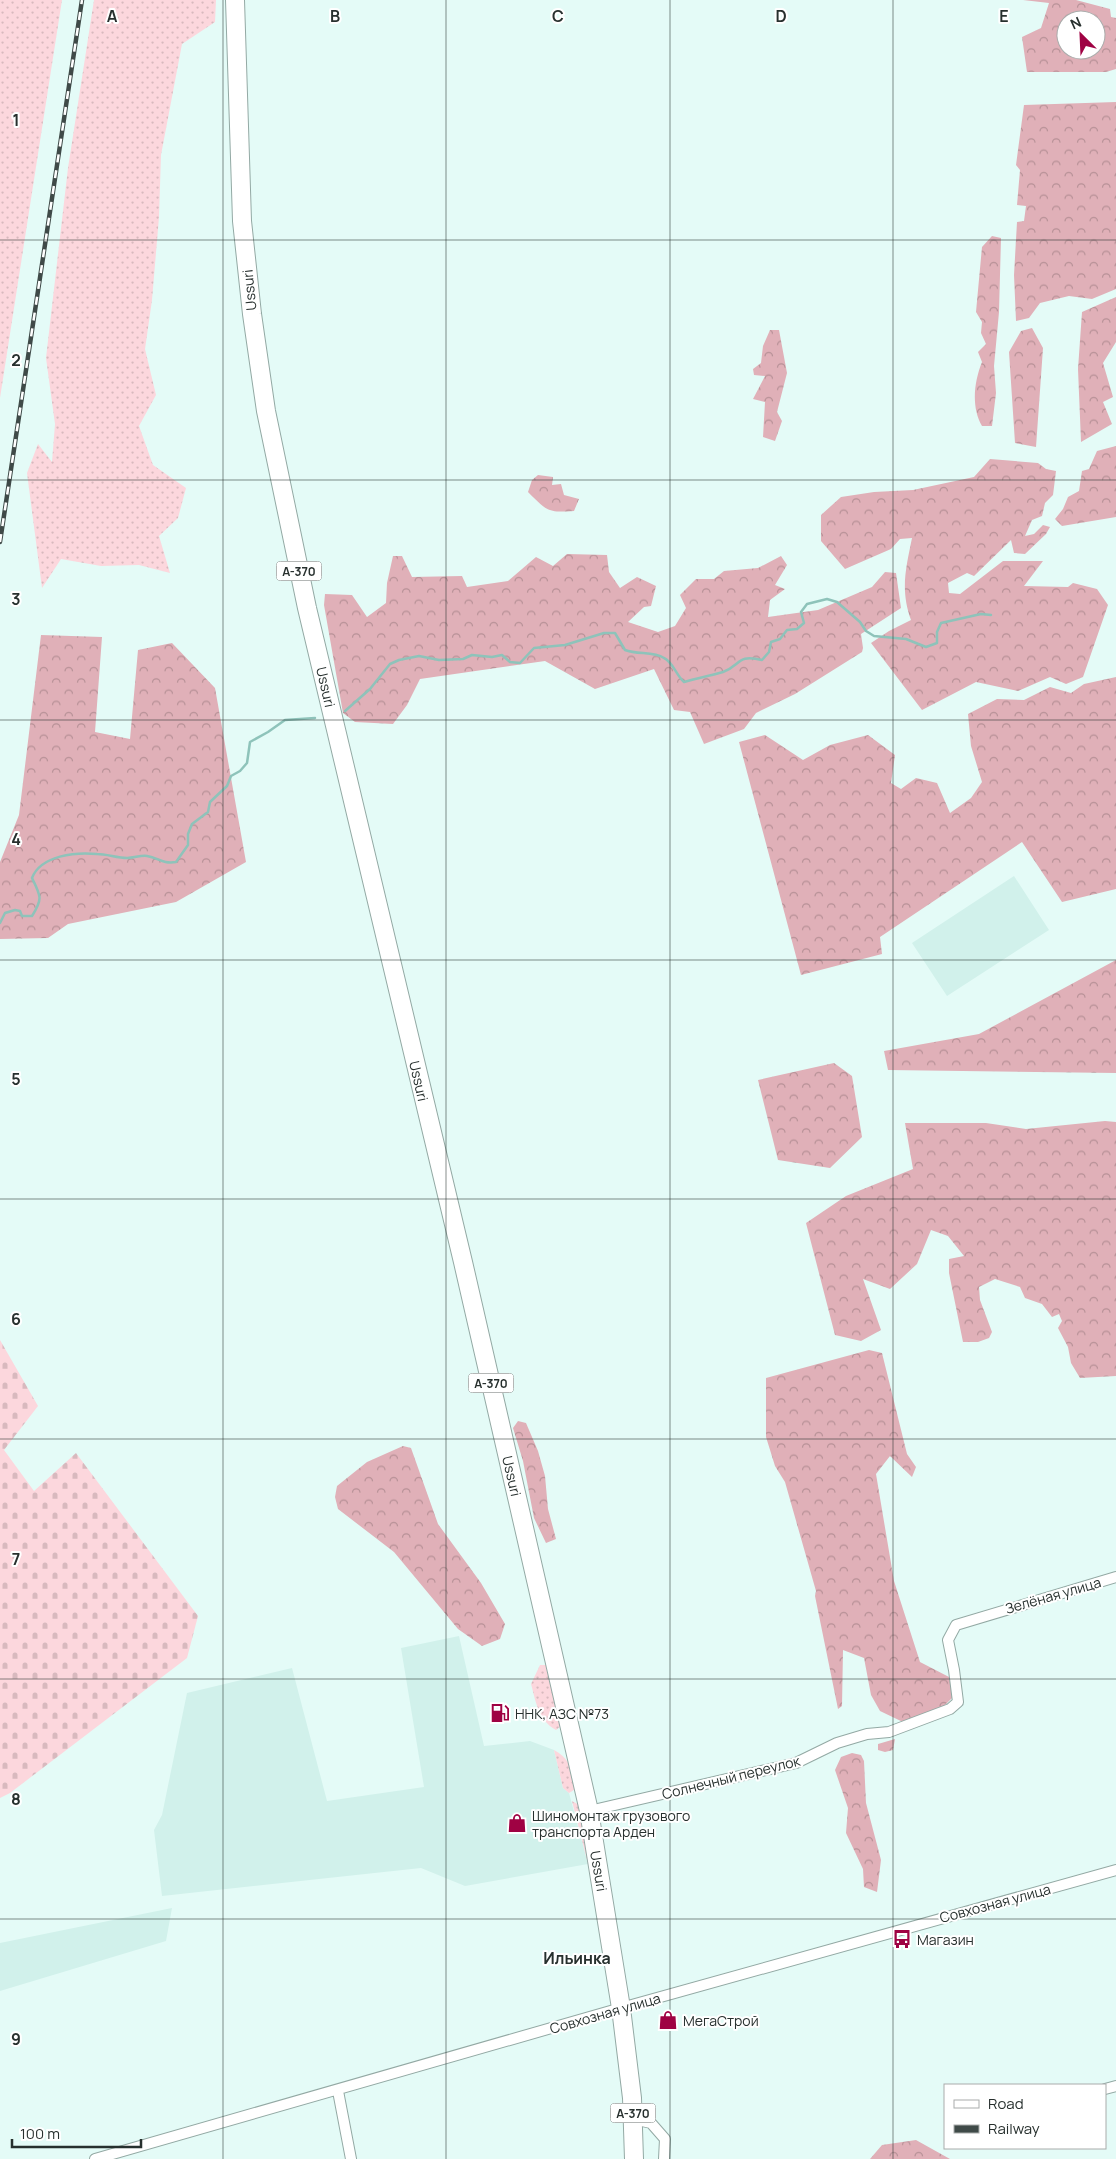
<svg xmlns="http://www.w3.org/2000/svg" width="1116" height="2159" font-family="Manrope,sans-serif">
<defs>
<pattern id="grass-dots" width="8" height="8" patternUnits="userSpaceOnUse" patternTransform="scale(1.25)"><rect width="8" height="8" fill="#fcd7dd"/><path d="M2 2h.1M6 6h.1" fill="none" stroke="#d8b9be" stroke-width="1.8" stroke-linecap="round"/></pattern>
<pattern id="forest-crowns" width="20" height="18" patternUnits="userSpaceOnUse" patternTransform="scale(1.25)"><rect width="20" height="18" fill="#e0b0b8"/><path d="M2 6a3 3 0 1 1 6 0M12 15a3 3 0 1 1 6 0" fill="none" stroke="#b69096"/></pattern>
<pattern id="cemetery-stones" width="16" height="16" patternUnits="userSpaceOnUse" patternTransform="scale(1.25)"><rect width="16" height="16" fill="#fcd7dd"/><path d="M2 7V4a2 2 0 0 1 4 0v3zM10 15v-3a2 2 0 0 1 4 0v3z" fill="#d8b9be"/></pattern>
</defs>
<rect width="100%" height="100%" fill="#e4fbf7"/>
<!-- built -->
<path fill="#d1f1eb" d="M1014,876L1049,930L947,996L912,943Z
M459,1636L484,1746L530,1741L554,1750L563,1788L569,1793L588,1864L465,1886L421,1868L162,1896L154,1830L162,1815L187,1693L292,1668L327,1801L424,1787L401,1648Z
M172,1908L166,1941L0,1991V1943Z"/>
<!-- grass -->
<path fill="url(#grass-dots)" d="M0,0H62L0,398Z
M94,0H216L215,22L182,44L161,155L159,217L152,300L145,349L156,395L139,426L153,465L186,488L178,518L159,536L170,573L139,565L101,566L61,559L42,588L27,473L38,444L52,462L55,424L46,358L68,168Z
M540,1665H546L556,1676L561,1726L556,1730C538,1720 536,1702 531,1684Z
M554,1750C570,1758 573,1772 577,1788L569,1793L563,1788Z
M572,1801L583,1807L591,1862L588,1864Z"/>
<!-- forest -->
<path fill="url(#forest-crowns)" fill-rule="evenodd" d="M1023,0H1076L1110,9L1111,17L1116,18V69L1106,72H1027L1022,37L1041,28L1049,3ZM1066,20H1096V50H1066Z
M1116,102V289L1092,299L1069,296L1040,303L1029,318L1016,321L1014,275L1017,222L1024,221L1026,206L1017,205L1020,170L1016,165L1024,105Z
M992,236L1001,238L999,312L994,366L996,393L992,426H982C971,407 974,382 982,362L978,352L986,344L981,333L982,322L976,312L982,247Z
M1116,297V342L1103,363L1113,397L1103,402L1112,424L1081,442L1078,369L1082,312Z
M1032,328L1043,348L1036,447L1015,443L1009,352L1021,331Z
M770,330H779L787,373L777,412L782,421L775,441L763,437L765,402L753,399L765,376L754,375L753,369L761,363L763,346Z
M1116,446V517L1062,526L1055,519L1063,509L1068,497L1079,491L1082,471L1089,469L1097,451Z
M990,459L1038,463L1046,469L1056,471L1053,495L1045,503L1042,516L1032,520L1025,536L1034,534L1043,525L1050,527L1046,534L1025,554L1014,553L1011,540L974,576L967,573L948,583L949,593L960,594L1003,561H1043L1024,586L1068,587L1073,583L1097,589L1108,605L1083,677L1066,684L1050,677L1018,691L976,682L922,710L871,643L889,631L911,620C900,590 906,568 912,538L900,539L891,549L845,569L821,541V515L841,497L874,492L913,490L974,477Z
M538,475L553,477L552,485L561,484L564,495L579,499L574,511C548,513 547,511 528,492L532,480Z
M567,554L607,555L609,572L620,588L637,577L656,586L651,606L644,607L628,622L658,632L675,626L686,608L680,595L696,579H714L724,571L758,568L781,556L787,565L775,585L785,589L770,600L768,617L818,610L872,587L885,572L896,573L901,608L861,634L863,648L862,652L795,694L756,713L744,729L704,744L690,712L674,710L654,669L595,689L545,661L420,679L407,705L393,724L355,722L343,713L324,605L325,594L352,595L367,617L386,603L387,583L393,556H402L412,577L462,576L467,587L508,581L536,557L553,566Z
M41,635L102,637L95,732L130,739L138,650L172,643L215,688L246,862L176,902L68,924L48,938L0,939V862L19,815Z
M1116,677V889L1062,902L1022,842L880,937L882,954L801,975L739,742L765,735L803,760L830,745L868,735L895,755L891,783L901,789L916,778L937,783L950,813L971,798L982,782L971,746L968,714L997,699L1024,700L1050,687L1071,693L1084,684Z
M1116,960V1073L888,1070L884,1051L979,1034Z
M834,1063L852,1076L862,1137L830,1168L778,1160L758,1080Z
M1105,1121L1116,1122V1376L1080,1378L1071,1363L1068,1347L1058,1328L1062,1321L1059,1314L1052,1317L1042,1304L1025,1298L1020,1287L995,1279L979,1287L980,1300L992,1332L989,1338L978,1342H963L949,1273V1259L964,1256L948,1236L931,1230L917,1264L890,1289L863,1279L881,1330L861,1341L835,1335L806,1223L846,1196L913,1169L905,1123H986L1026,1129Z
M869,1350L882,1353L907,1454L916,1467L912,1477L890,1456L876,1474L894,1581L920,1662L951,1678L952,1698L940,1710L905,1723L880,1711L871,1695L864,1658L843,1650L842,1706L838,1709L815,1596L816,1591L785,1482L775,1466L766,1437V1378Z
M518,1421L526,1423L538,1451L545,1476L548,1509L556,1539L546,1543L534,1518L523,1461L513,1428Z
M403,1446L411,1448L438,1524L481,1583L505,1624L500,1639L482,1646L458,1629L394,1552L338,1509L335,1497L337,1486L367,1462Z
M895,1739L893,1750L885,1752L878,1750V1744Z
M852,1753L861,1755L864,1761L866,1803L881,1860L877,1892L864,1887L863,1869L846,1833L848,1808L835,1770L841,1757Z
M916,2140L950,2159H870L882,2145Z"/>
<!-- cemetery -->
<path fill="url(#cemetery-stones)" d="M0,1340L38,1406L4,1450L34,1491L76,1453L198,1616L187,1658L10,1793L0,1798Z"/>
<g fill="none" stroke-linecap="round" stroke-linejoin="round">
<!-- stream -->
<path stroke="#8ec3ba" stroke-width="2.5" d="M345,711L370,689L390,664L399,660L419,656L439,660L463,659L472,655L492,657L502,655L510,662L520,663L534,648L565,645L604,633H615L625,650C638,655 653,651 664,658C673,662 676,675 684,682C697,678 710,676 723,672C742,665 736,654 762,660L769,652L771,642L780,639L787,630L797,629L804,623L801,612L807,604L827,599L837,602L860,622L866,631L874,636L906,639L926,647L937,643V632L941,623L981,614L991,615
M0,923L5,913L15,910L20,911L22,916H32C43,899 41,896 32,878C41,855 76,852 97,854C107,854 117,858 127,858C134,858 141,855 147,856C159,858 162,864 176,862L188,845V834L192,824L208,812L210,802L227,786L231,776L240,771L247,763L250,742L268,732L285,720L315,718"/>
<!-- street casing -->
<g stroke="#93a9a4" stroke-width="12">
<path id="street" d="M589,1811L796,1763L837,1743L867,1734L889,1732L950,1709L958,1702L954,1670L948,1640L956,1625L1116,1577
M1105,2089L1116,2086
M338,2091L351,2159
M633,2119L651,2123L665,2139L664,2159
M95,2159L621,2008L1116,1870"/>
</g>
<!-- highway casing -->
<g stroke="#93a9a4" stroke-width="20">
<path id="highway" d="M235,0L242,221L252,314L266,411L307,608L463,1262L589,1811L621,2008L632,2098L634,2159"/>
</g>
<!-- street -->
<use href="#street" stroke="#fff" stroke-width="10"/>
<!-- highway -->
<use href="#highway" stroke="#fff" stroke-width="18"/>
<!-- rail casing -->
<g stroke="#3f4a48" stroke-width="4.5">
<path id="rail" d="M0,542L82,0"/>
</g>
<!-- rail -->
<use href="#rail" stroke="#fff" stroke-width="2.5" stroke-dasharray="8" stroke-linecap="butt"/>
</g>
<!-- grid -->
<path fill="none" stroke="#27302e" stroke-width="1" stroke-opacity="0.55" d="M223,0V2159M446,0V2159M670,0V2159M893,0V2159M0,240H1116M0,480H1116M0,720H1116M0,960H1116M0,1199H1116M0,1439H1116M0,1679H1116M0,1919H1116"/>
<!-- icons -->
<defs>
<g id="fuel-bare" transform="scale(1.5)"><path d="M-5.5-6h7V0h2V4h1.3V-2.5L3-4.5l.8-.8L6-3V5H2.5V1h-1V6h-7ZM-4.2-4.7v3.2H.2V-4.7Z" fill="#9f0243" stroke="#fff" stroke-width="2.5" paint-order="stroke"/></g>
<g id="shop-bare" transform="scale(1.5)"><path d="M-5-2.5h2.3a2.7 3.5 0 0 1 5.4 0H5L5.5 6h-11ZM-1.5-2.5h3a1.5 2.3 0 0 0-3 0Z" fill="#9f0243" stroke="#fff" stroke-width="2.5" paint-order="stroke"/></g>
<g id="bus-bare" transform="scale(1.5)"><path d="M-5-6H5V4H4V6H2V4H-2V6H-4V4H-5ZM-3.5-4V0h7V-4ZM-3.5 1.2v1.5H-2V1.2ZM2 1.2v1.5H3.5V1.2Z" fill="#9f0243" stroke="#fff" stroke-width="2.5" paint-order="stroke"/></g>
</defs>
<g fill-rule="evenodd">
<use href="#fuel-bare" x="500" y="1713"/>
<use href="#shop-bare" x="517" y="1823"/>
<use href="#bus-bare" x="902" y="1939"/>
<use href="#shop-bare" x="668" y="2020"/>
</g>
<g text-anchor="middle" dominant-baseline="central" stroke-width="4" stroke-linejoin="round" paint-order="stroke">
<!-- shield labels -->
<g fill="#fff" stroke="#686e6d" stroke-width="1">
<rect x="276.5" y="561.5" width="45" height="19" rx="4"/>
<rect x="468.5" y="1373.5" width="45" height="19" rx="4"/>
<rect x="610.5" y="2103.5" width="45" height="19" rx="4"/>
</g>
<g font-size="12" font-weight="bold" fill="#27302e">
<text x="299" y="571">А-370</text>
<text x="491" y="1383">А-370</text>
<text x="633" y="2113">А-370</text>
</g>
<!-- street labels -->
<g font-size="14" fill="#27302e" stroke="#fff">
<text transform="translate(249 290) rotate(-96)">Ussuri</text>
<text transform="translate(326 687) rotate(77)">Ussuri</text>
<text transform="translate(419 1081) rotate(77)">Ussuri</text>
<text transform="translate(512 1476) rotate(77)">Ussuri</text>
<text transform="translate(1053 1595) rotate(-16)">Зелёная улица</text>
<text transform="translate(731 1777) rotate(-14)">Солнечный переулок</text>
<text transform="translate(599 1871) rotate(80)">Ussuri</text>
<text transform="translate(995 1903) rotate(-15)">Совхозная улица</text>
<text transform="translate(605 2013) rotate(-16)">Совхозная улица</text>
</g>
<!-- poi labels -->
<g font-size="14" fill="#27302e" stroke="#fff" text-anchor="start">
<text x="515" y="1713">ННК, АЗС №73</text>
<text x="532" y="1815">Шиномонтаж грузового<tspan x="532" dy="16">транспорта Арден</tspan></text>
<text x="917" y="1939">Магазин</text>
<text x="683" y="2020">МегаСтрой</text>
</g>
<!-- quarter labels -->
<g font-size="16" font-weight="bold" fill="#27302e" stroke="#fff">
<text x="577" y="1958">Ильинка</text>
</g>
</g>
<g font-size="16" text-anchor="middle" font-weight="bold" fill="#27302e" stroke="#fff" stroke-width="4" stroke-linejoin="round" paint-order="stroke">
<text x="112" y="22">A</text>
<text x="335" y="22">B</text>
<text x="558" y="22">C</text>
<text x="781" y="22">D</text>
<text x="1004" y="22">E</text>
<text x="16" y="126">1</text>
<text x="16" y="366">2</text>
<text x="16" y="605">3</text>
<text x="16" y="845">4</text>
<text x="16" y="1085">5</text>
<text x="16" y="1325">6</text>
<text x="16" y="1565">7</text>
<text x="16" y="1805">8</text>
<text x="16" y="2045">9</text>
</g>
<!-- legend -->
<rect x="944" y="2084" width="162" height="65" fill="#ffffff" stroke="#a9acab"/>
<rect x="954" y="2100" width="25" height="8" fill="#ffffff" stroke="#a9acab"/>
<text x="988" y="2109" font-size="15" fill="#27302e">Road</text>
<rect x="954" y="2125" width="25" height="8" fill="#3f4a48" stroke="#a9acab"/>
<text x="988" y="2134" font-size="15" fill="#27302e">Railway</text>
<!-- north arrow -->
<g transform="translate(1081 35) rotate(336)"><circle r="24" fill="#ffffff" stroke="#a9acab"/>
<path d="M0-4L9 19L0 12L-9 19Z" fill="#9f0243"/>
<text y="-8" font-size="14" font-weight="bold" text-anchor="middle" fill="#27302e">N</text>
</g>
<!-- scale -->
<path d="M12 2139v8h129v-8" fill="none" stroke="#27302e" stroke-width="2.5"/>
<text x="20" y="2139" font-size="15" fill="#27302e" stroke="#ffffff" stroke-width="4" paint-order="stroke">100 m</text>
</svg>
